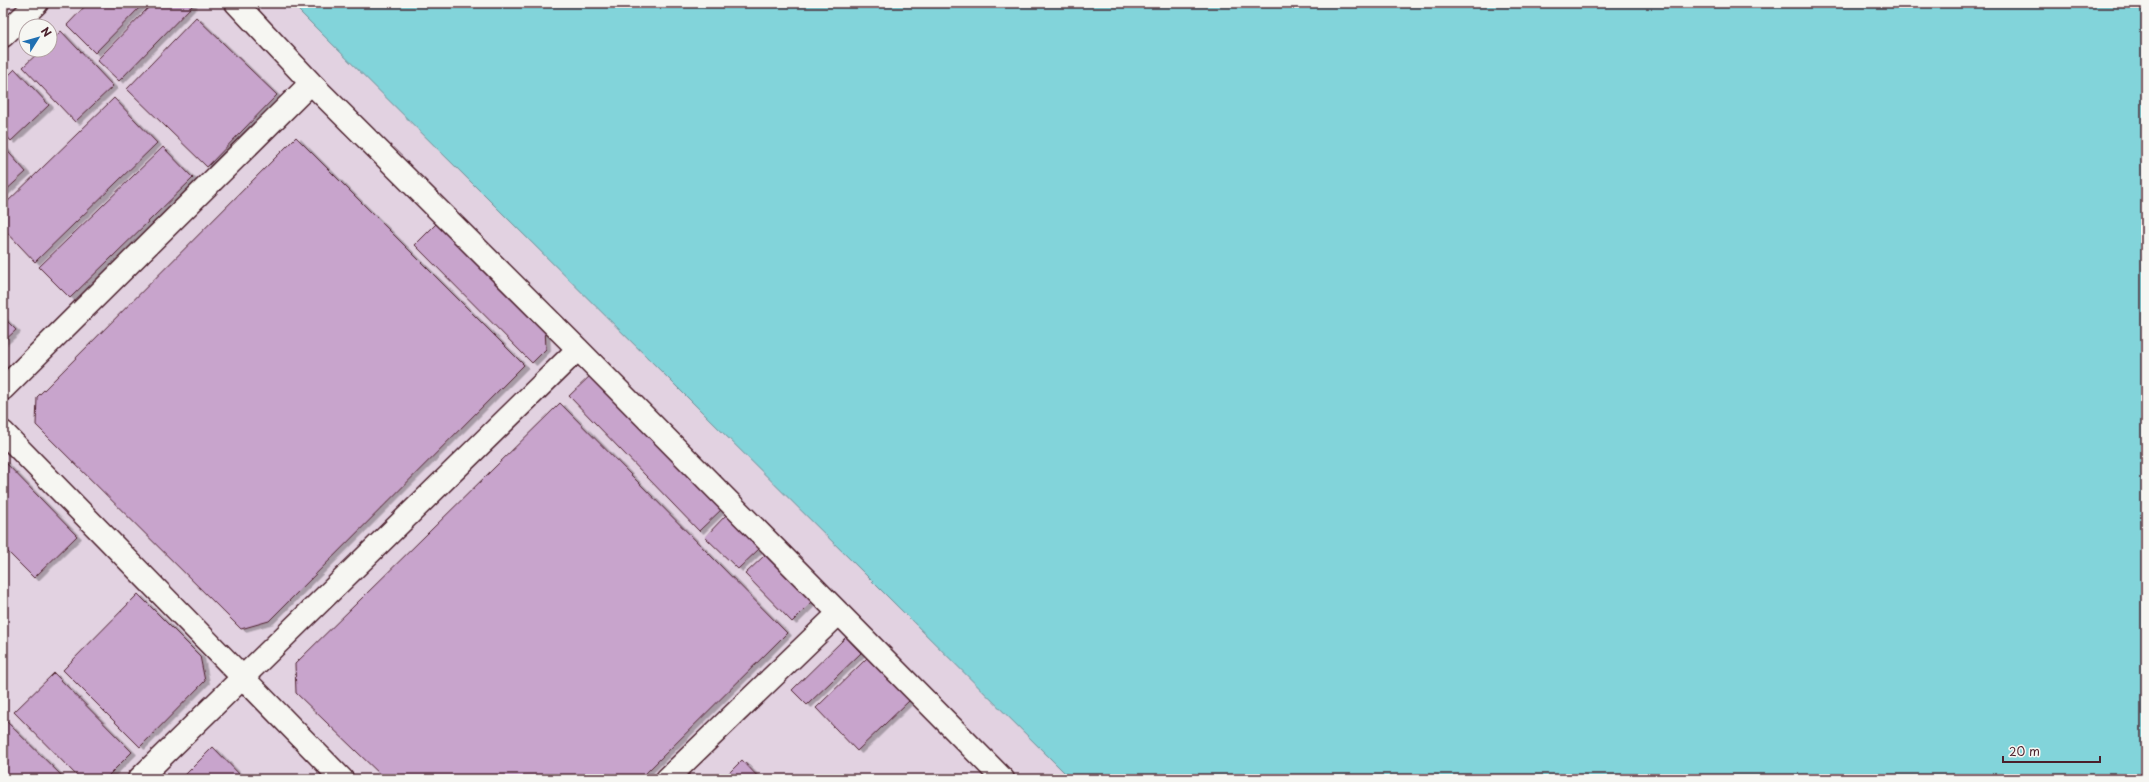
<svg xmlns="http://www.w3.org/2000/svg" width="2149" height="782" font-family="'Playpen Sans',sans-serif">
<defs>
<filter id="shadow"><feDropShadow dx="4.5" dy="2.5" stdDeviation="0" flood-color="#0004"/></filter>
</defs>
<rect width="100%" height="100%" fill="#ede6ea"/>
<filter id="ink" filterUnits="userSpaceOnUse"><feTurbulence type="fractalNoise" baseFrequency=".025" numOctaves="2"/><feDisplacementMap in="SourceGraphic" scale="8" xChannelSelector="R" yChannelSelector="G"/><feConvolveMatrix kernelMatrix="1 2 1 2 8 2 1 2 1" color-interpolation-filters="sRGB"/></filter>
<g filter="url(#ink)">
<!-- built -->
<path fill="#e2d2e1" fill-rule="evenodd" d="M3,3H291L1071,779H3ZM26,26H50V50H26Z"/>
<!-- water -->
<path fill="#82d4da" stroke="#6c8c94" d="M291,3H2146V779H1071Z"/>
<!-- building -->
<path fill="#c8a4cc" stroke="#4a1f2b" filter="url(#shadow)" d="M88,3H144L95,53L67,25Z
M153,3H190L193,5L119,81L97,60Z
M196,17L277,95L207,167L127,89Z
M61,31L113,86L75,122L23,67L41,50H50V42Z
M15,69L49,105L11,141L3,132V81Z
M114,98L157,143L35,262L3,228V206Z
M296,137L524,365L269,621L241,629L36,425L37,397Z
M3,146L26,172L3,193Z
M163,147L193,178L70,298L39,267Z
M440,220L545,327L546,349L532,363L415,245Z
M3,317L16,330L3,342Z
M594,372L724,507L699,531L569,396Z
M560,403L787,633L640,779H385L296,693L295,664Z
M3,460L77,536L34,578L3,547Z
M727,514L760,548L738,569L705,537Z
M766,554L812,602L792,622L745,574Z
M138,594L200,656L205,681L140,747L63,670Z
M846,637L861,653L807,705L792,690Z
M868,657L910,700L857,751L816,708Z
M54,673L132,752L105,779H80L14,712Z
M3,718L65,779H3Z
M213,747L244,779H181Z
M742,760L760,779H731L727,775Z"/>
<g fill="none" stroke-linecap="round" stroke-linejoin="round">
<!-- minor casing -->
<g stroke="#4a1f2b" stroke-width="25">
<path id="minor" d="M236,3L311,83L578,349L1003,779
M3,36L37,3
M3,389L311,83
M3,432L342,779
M139,779L578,349
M667,779L839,613"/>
</g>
<!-- minor -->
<use href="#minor" stroke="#f6f6f2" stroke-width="22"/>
</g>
</g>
<!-- margin -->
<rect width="2149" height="782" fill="none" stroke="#f6f6f2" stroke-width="16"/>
<rect x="8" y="8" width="2133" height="766" fill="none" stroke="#4a1f2b" stroke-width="1.5" filter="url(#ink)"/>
<!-- north arrow -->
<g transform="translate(38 38) rotate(53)"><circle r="19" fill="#f6f6f2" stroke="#b1a0a2"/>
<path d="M0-3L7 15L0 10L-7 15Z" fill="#1f6fb2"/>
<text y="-6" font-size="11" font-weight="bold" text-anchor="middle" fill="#4a1f2b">N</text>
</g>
<!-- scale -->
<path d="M2003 756v6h97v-6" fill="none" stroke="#4a1f2b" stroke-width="2"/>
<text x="2009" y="756" font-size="12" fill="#4a1f2b" stroke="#f6f6f2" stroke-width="3" paint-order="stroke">20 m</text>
</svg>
